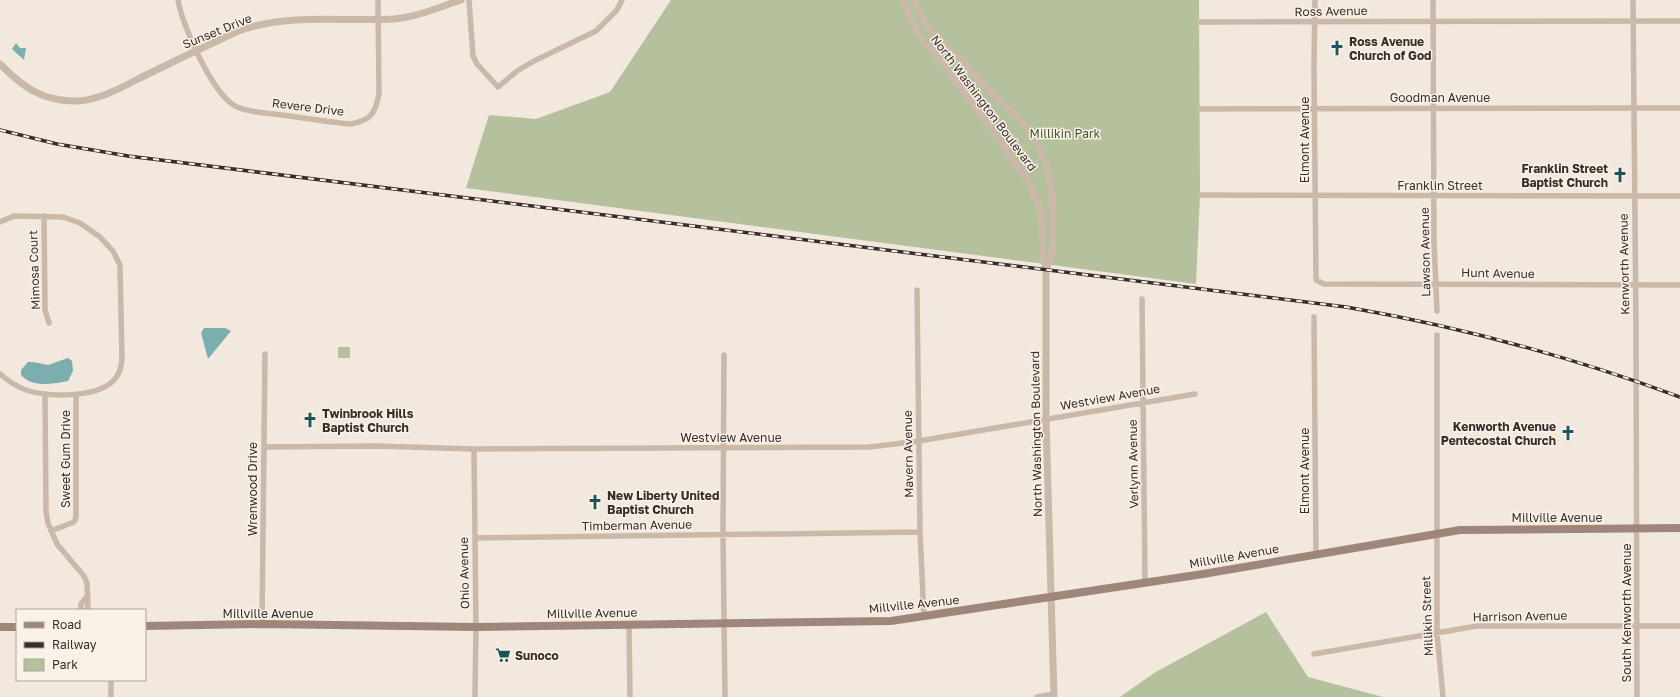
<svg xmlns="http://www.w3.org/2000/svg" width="1680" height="697" font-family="'Golos Text',sans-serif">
<rect width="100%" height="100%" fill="#f2e8dd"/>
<!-- green -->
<path fill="#b5c19d" d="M671,0H1199L1200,195L1196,284L466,188L489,115L536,119L610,92Z
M338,347H350V358H338Z
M1266,612L1308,677L1383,697H1120L1154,673Z"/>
<!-- water -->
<path fill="#7cadaf" d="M16,43L20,48H26L24,60L12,49Z
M204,328H225L231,331L208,359L201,333Z
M68,358L72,361L73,371L68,381C53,384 32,388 21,375V370L28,362H33L48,365Z"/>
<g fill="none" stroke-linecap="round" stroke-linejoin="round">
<!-- minor -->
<path stroke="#cab8a9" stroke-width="5.5" d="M178,0C182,25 213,96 237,107C251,113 267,113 282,115C305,118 328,122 351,124C371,120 375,114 379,94L378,0
M469,0L473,56L477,64L498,87L517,71L534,61L596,31L617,10L622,0
M1315,0L1314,66L1316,280L1324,284L1680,285
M1433,0L1434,241L1437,311
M1633,0L1636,327L1637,697
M1199,22L1680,21
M1200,109L1680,108
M1200,195L1680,196
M44,216L45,310L49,323
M0,222L14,216L63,217L80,223L100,237L113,251L120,265L122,360C121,369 119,376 112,382C94,398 47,397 26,390C15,386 8,381 0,374
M917,290L920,532L924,617
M1142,299L1145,582
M1314,317L1316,554
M1437,335V633L1443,697
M724,355L723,534L725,697
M45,394L46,512L48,523L57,544L84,576L87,583L88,610
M264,447L376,446L474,449L870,447L919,441L1195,394
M474,449L476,627L475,697
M51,531L74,522L76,518V394
M475,538L920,532
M81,610V604L88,595
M262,624L265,354
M629,625L630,697
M1314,654L1477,626H1680
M111,680V697
M1037,697L1054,694"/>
<!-- tertiary -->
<path stroke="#cab8a9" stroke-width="7" d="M903,0L912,22L924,42L962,88L1030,184L1039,206L1042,217L1043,255L1046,270V419L1054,697
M914,0C923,26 942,44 962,62C975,75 987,89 1000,102C1008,109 1017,116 1024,125C1047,151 1052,182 1053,216C1053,232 1055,255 1046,269
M0,64C24,88 43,102 79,101C102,99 120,88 140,78C166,65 191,53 217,41C226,37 235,32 244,29C295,13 343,22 394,19C417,17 440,7 461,0"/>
<!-- secondary -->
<path stroke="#9e877a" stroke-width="8" d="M145,626L262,624L476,627L891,621L1203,574L1460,530L1680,528
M0,627H17"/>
<!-- rail casing -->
<g stroke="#372d29" stroke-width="3.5">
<path id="rail" d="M0,130L57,144L128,156L1346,307C1462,327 1569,356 1680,397"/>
</g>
<!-- rail -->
<use href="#rail" stroke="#faf2e9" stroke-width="2" stroke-dasharray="6" stroke-linecap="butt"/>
</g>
<!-- icons -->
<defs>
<g id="church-bare" transform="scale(1.2)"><path d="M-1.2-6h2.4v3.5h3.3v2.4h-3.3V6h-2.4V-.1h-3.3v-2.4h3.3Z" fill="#1e5559" stroke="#faf2e9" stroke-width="2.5" paint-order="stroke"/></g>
<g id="supermarket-bare" transform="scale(1.2)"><path d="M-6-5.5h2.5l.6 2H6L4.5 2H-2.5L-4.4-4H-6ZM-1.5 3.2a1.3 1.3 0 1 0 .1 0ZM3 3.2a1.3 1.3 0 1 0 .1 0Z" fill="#1e5559" stroke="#faf2e9" stroke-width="2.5" paint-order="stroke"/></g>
</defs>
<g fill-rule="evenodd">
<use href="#church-bare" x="1337" y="48"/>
<use href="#church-bare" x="1620" y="175"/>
<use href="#church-bare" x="310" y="420"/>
<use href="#church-bare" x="1568" y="433"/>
<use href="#church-bare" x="595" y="502"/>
<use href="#supermarket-bare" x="503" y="655"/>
</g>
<g text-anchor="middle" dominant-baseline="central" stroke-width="3" stroke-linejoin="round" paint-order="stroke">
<!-- street labels -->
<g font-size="12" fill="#372d29" stroke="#faf2e9">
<text transform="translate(1331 11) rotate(-1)">Ross Avenue</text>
<text transform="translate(217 31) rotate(-22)">Sunset Drive</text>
<text x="1440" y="97">Goodman Avenue</text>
<text transform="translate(984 103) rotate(53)">North Washington Boulevard</text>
<text transform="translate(308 107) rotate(7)">Revere Drive</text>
<text transform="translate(1304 140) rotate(-90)">Elmont Avenue</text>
<text x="1440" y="185">Franklin Street</text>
<text transform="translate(1425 252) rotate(-91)">Lawson Avenue</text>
<text transform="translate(1624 264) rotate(-91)">Kenworth Avenue</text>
<text transform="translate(34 270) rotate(-92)">Mimosa Court</text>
<text transform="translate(1498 273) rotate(1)">Hunt Avenue</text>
<text transform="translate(1110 397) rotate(-10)">Westview Avenue</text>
<text transform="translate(1036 434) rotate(-91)">North Washington Boulevard</text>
<text x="731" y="437">Westview Avenue</text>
<text transform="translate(908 454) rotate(-91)">Mavern Avenue</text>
<text transform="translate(65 459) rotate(-90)">Sweet Gum Drive</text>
<text transform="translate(1133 464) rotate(-91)">Verlynn Avenue</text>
<text transform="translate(1304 471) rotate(-90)">Elmont Avenue</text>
<text transform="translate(252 489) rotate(-90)">Wrenwood Drive</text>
<text x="1557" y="517">Millville Avenue</text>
<text transform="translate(637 525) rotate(-1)">Timberman Avenue</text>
<text transform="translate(1234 556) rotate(-10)">Millville Avenue</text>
<text transform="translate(464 573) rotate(-91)">Ohio Avenue</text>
<text transform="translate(914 604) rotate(-6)">Millville Avenue</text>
<text x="268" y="613">Millville Avenue</text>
<text transform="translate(592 613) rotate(-1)">Millville Avenue</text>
<text transform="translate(1626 613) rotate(-90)">South Kenworth Avenue</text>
<text transform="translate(1427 616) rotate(-92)">Millikin Street</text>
<text transform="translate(1520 616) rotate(-1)">Harrison Avenue</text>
</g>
<!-- poi labels -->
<g font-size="12" font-weight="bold" fill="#372d29" stroke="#faf2e9" text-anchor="start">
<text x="1349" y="41">Ross Avenue<tspan x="1349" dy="14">Church of God</tspan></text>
<text x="1608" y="168" text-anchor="end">Franklin Street<tspan x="1608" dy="14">Baptist Church</tspan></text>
<text x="322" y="413">Twinbrook Hills<tspan x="322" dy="14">Baptist Church</tspan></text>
<text x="1556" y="426" text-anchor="end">Kenworth Avenue<tspan x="1556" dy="14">Pentecostal Church</tspan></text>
<text x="607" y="495">New Liberty United<tspan x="607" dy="14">Baptist Church</tspan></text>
<text x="515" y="655">Sunoco</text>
</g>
<!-- park labels -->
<g font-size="12" fill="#46552d" stroke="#faf2e9">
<text x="1065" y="133">Millikin Park</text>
</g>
</g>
<!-- legend -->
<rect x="16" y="609" width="130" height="72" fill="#faf2e9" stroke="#aca39c"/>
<rect x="24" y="622" width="20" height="6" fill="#9e877a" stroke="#aca39c"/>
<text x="52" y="629" font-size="12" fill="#372d29">Road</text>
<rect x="24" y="642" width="20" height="6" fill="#372d29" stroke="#aca39c"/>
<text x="52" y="649" font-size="12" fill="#372d29">Railway</text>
<rect x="24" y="659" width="20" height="12" fill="#b5c19d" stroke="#aca39c"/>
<text x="52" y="669" font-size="12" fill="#372d29">Park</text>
</svg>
